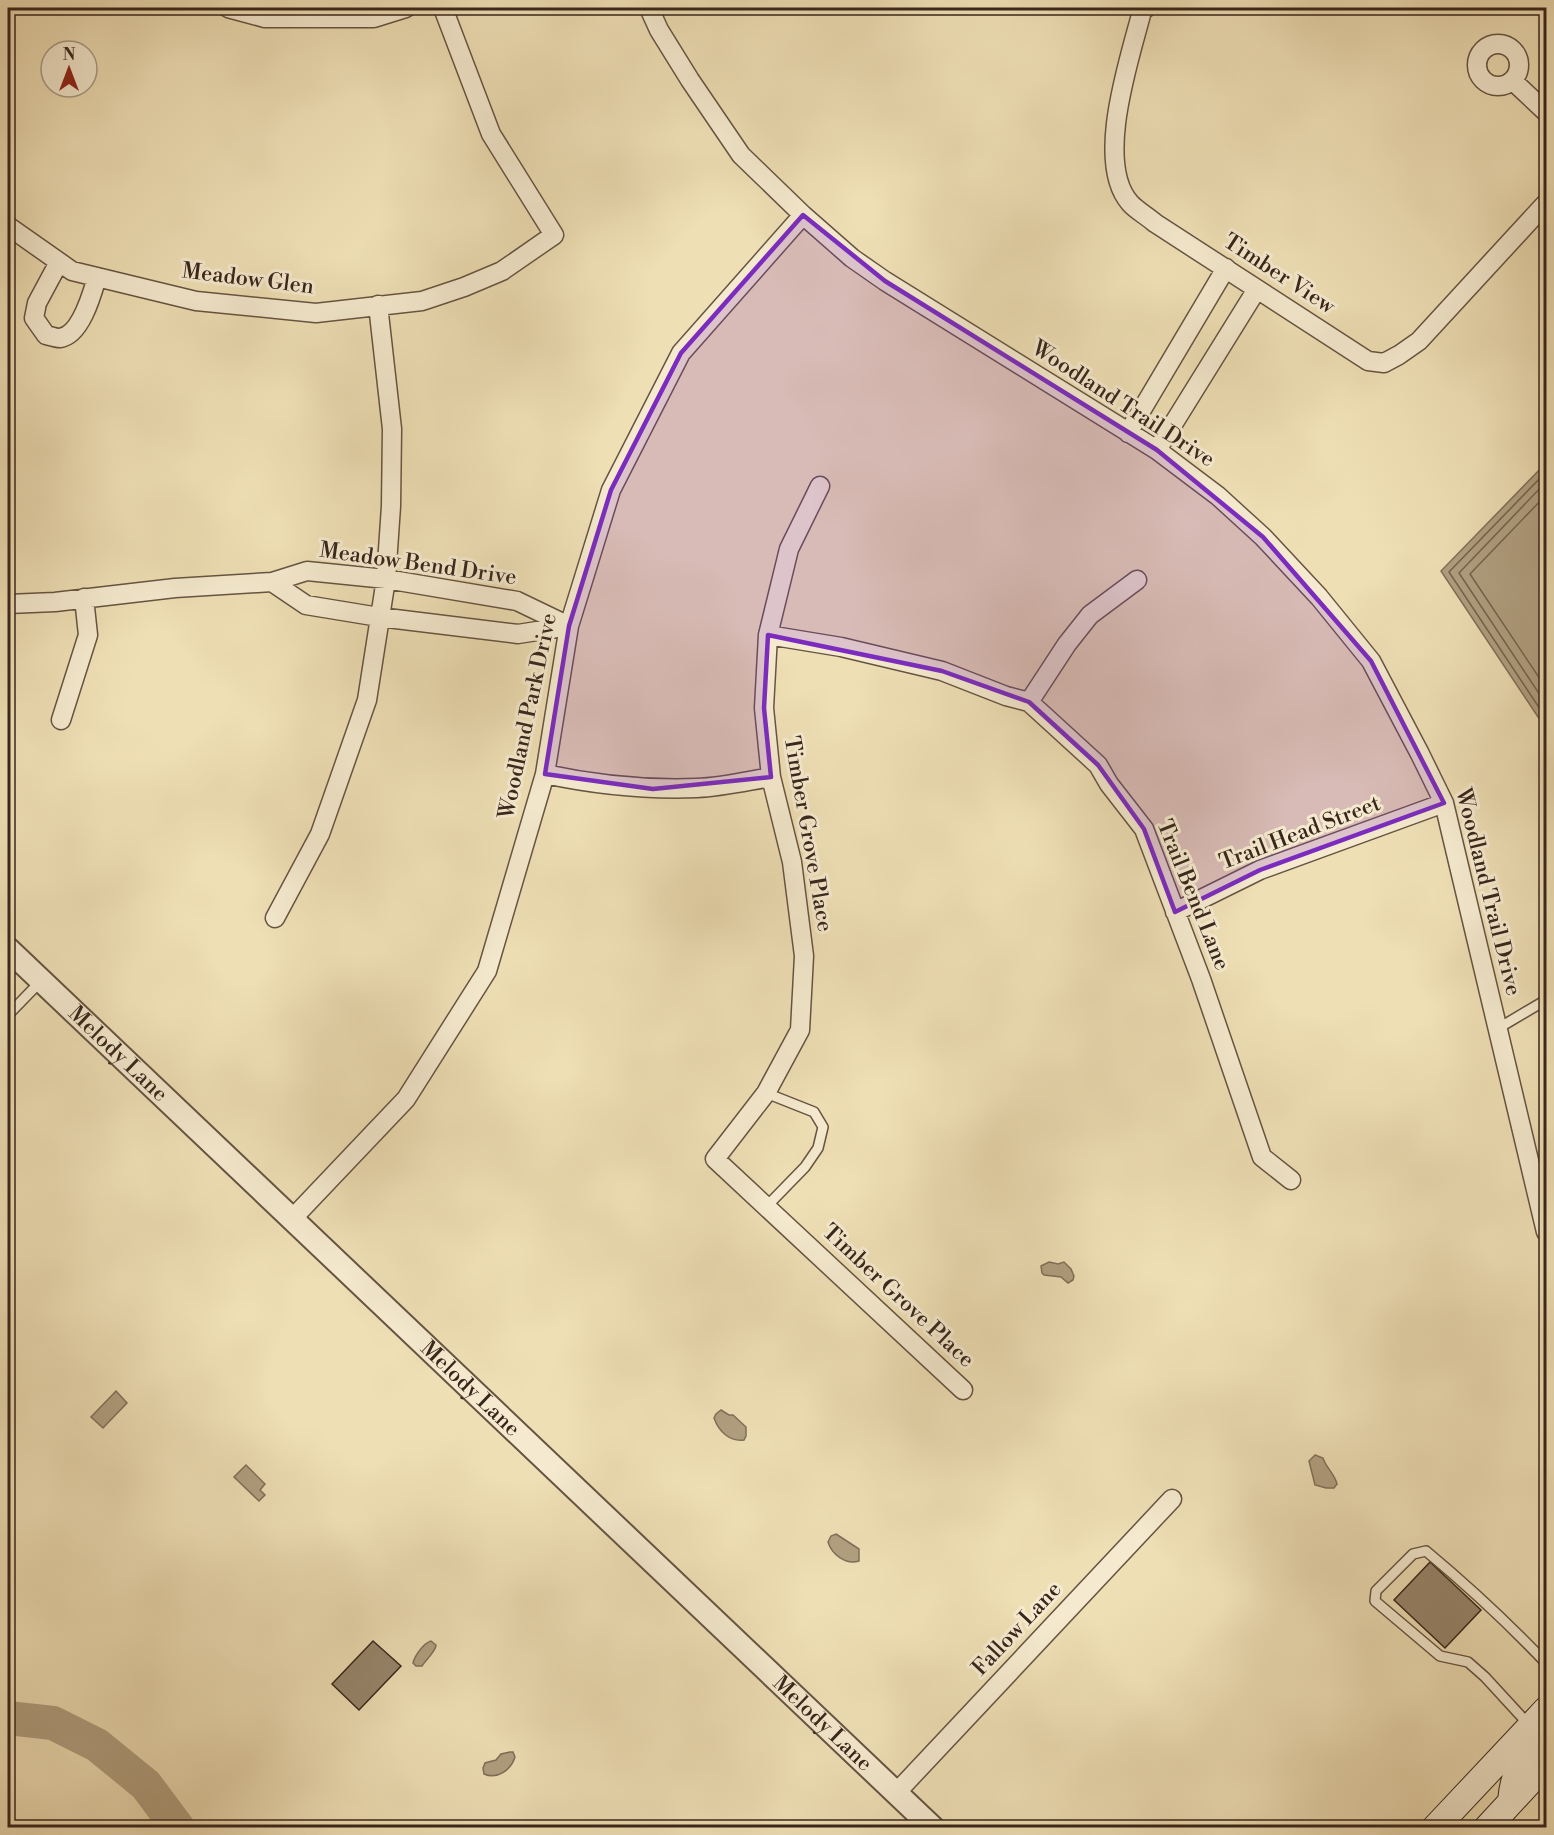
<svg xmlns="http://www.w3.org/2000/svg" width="1554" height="1835" font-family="'Libre Bodoni',serif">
<rect width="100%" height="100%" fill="#efdfb5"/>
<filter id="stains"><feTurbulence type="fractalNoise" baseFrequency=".00333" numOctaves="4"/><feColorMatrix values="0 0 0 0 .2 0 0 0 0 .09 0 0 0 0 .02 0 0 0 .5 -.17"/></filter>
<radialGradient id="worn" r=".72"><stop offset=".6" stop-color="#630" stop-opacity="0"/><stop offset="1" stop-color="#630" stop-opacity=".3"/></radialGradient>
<!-- water -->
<path fill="#b1a081" stroke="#816f59" stroke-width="1.5" d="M1546,463V729L1441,571Z
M1049,1262L1058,1264L1064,1262L1071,1269L1074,1276L1073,1280L1068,1283L1061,1277L1044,1275L1042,1273L1041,1266Z
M116,1391L127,1403L103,1428L91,1417Z
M721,1410L729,1415H733L746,1427V1436L744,1440C730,1442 719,1432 714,1418L716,1414Z
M1315,1455L1323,1458C1326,1468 1335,1474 1337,1484L1334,1488H1326L1315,1485L1309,1461Z
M246,1465L265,1484L260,1490L265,1495L259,1501L234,1477Z
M836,1534L859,1549V1561C846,1565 832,1555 828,1542L831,1536Z
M431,1641L436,1645C436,1651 426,1660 422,1666H416L413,1663C415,1655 424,1643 431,1641Z
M510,1752H513L515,1757C511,1770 497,1780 484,1774L483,1768L485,1763L496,1760L501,1754Z"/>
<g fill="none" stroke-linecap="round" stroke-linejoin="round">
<!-- shore -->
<path stroke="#74634e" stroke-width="1.5" d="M1546,472L1449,572L1546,718
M1546,482L1459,573L1546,704
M1546,495L1470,574L1546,688"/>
<!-- river -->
<path stroke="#b1a081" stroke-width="34" d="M8,1718L53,1723L97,1745L146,1785L178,1828"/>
</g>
<!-- building -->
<path fill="#97866c" stroke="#38261c" stroke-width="1.5" d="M1430,1562L1481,1610L1445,1648L1394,1600Z
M373,1641L401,1666L359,1710L332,1684Z"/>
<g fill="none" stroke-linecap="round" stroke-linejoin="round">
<!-- service casing -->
<g stroke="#665442" stroke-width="12">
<path id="service" d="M8,1015L41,981
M1497,1029L1546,1000
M766,1093L814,1112L823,1127L818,1148L805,1167L766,1207
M1530,1726L1485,1677L1468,1662L1440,1656L1375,1601L1376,1591L1413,1554L1426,1551C1468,1586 1508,1623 1546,1663
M1220,1828V1827"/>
</g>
<!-- minor casing -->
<g stroke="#665442" stroke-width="21">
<path id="minor" d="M228,8L265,18H374L406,8
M649,8L659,30L690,80L741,155L803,215L852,258L885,281L1157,450L1218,496L1263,537L1319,597L1371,661L1420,754L1444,803L1546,1232
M1146,8L1142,11C1130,58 1094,162 1130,203C1136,210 1147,216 1155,223L1368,361L1384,363L1399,355L1419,341L1546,203
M1477 65a21 21 0 1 1 42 0a21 21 0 1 1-42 0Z
M1513,81L1546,112
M8,226L72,271L196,301L316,313L422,301L464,287L502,271L554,235L491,134L443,8
M59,262L37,303L34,318L46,335C50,336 56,338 60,338C81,335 92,294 97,277
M1128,433L1226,268
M1157,450L1257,289
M820,486L789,549L768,635L764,708L771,777L792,862L804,956L800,1030L766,1093L715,1159L963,1390
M272,582L306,605L379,617L518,634L569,626
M8,604L55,602L175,588L272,582L307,571L386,579L517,601L569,626
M768,635L841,647L942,671L1006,696L1029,702L1098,765L1109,784L1144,829L1201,979L1262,1157L1291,1180
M1029,702L1067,644L1090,615L1137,580
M61,720L88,635L84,598
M545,774C596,785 645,790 697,788C722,787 747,781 771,777
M1175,912L1260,870L1444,803
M275,918L320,834L367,700L386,579L391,506L392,429L378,305
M292,1219L406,1099L487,971L545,774L569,626L611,490L681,353L803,215
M896,1793L1172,1499"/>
</g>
<!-- tertiary casing -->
<g stroke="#665442" stroke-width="26">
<g id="tertiary">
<path id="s1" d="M8,949L933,1828"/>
</g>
</g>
<!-- secondary casing -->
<g stroke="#38261c" stroke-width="28">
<path id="secondary" d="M1511,1801C1514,1767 1524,1760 1546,1736
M1435,1828L1546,1710
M1487,1828L1546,1764"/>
</g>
<!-- service -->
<use href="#service" stroke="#f5eacf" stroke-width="9"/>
<!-- minor -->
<use href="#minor" stroke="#f5eacf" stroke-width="18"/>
<!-- tertiary -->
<use href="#tertiary" stroke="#f5eacf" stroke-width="22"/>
<!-- secondary -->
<use href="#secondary" stroke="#f5eacf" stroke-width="26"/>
</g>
<!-- marked area -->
<path fill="#7b2cbf" fill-opacity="0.2" stroke="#7b2cbf" stroke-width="4.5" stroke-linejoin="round" d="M803,215L885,281L1157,450L1263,537L1371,661L1444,803L1260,870L1175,912L1144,829L1098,765L1029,702L942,671L768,635L764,708L771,777L653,789L545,774L569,626L611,490L681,353Z"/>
<g text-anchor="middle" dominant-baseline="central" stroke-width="6" stroke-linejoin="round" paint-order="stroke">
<!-- street labels -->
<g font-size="22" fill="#38261c" stroke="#f5eacf">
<text transform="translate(1279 274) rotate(33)">Timber View</text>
<text transform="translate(248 279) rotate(7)">Meadow Glen</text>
<text transform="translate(1123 404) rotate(33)">Woodland Trail Drive</text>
<text transform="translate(418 564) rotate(8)">Meadow Bend Drive</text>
<text transform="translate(528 716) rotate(-78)">Woodland Park Drive</text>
<text transform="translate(1300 833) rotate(-21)">Trail Head Street</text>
<text transform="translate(808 834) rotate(80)">Timber Grove Place</text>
<text transform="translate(1488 892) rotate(76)">Woodland Trail Drive</text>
<text transform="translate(1193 895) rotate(68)">Trail Bend Lane</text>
<text stroke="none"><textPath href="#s1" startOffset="152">Melody Lane</textPath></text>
<text transform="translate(898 1296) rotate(43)">Timber Grove Place</text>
<text stroke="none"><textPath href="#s1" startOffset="638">Melody Lane</textPath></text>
<text transform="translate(1017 1629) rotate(-47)">Fallow Lane</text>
<text stroke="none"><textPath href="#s1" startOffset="1124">Melody Lane</textPath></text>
</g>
</g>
<!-- margin -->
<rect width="1554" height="1835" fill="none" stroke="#efdfb5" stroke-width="30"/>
<rect x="9" y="9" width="1536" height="1817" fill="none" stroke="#38261c" stroke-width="3"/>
<rect x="15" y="15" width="1524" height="1805" fill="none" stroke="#38261c" stroke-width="1.5"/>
<!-- north arrow -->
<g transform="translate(69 69)"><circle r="28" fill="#f5eacf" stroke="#a99c87" stroke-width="1.5"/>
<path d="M0-4.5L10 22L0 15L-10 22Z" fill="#8f2418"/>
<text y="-9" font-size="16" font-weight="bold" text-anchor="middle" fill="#38261c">N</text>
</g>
<rect width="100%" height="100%" filter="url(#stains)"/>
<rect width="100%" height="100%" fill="url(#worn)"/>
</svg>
